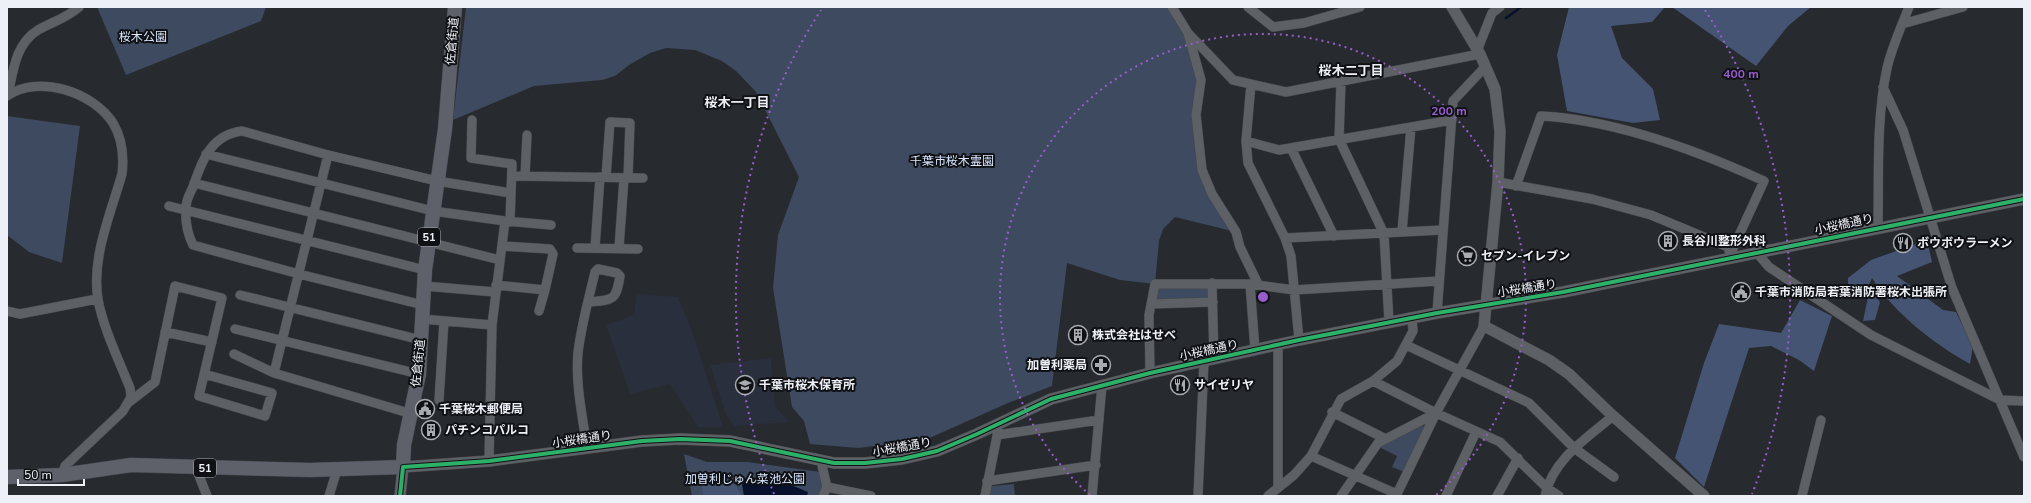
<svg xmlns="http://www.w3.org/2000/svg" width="2031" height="503" font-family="'Nunito Sans','Noto Sans JP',sans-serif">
<rect width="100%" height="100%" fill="#272a2e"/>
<!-- built -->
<path fill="#292f3c" d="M637,294L678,297L692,331L723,427H698L670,384L630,394L606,325L634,315Z
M771,358L775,406L789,422L734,426L726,415L710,365Z"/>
<!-- green -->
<path fill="#3e4a5f" d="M97,7H266L261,21L126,75Z
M466,7H1172L1188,33L1201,80L1196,115L1202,170L1236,232L1175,217L1163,229L1159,241L1155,284L1120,280L1067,263L1052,386L1008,403L925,440L858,448L810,444L804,421L792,407L773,288L778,235L799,177L756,92L736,71L722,61L695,50L666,48L650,53L629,65L615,76L602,80L534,86L453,120Z
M7,116L80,126L62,263L29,252L7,235Z
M1160,286L1208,288L1209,295L1206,298L1159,301L1156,299L1157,289Z
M1422,424L1425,428L1404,472L1392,467L1397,456L1379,447Z
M684,454L707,462H747L821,472L824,486L820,496H692Z
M1014,484L1015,496H989L992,486Z"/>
<!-- forest -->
<path fill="#445472" d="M1569,7H1665L1652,22L1611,26L1622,58L1653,89L1660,120L1633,123L1567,111L1557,55Z
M1672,7H1811L1788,26L1756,66Z
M1927,240L1932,262L1897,276L1943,310L1956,312L1973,346L1970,364C1934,344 1894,313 1872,278L1868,287L1880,302L1875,320L1863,321L1868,297L1858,290L1848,291V278L1871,260Z
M1800,300L1832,316L1814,371L1799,360L1771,346L1749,348L1704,487L1675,458L1704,363L1719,324L1781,333Z
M715,472L736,486L742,496H703L701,476Z"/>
<!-- water -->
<path fill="#07112c" d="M741,478L786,483L808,492L807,496H744Z"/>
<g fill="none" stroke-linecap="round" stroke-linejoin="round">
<!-- stream -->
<path stroke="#07112c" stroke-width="2.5" d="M1506,18L1521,7"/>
<!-- minor casing -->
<g stroke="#45474b" stroke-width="10">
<path id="minor" d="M1172,7L1188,33L1201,80L1196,115L1202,170L1212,194L1236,232L1240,247L1258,284
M1248,7L1273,27L1304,23L1360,7
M1902,24L1963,7
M1188,33L1233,80L1286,92L1480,54
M1477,51L1492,13L1500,7
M1341,82L1339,139L1384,234L1389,322
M1251,84L1246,141L1248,163L1285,238L1291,256L1299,340
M1883,87L1903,130L1952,288L2024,457
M8,95C13,72 15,44 38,30C52,22 67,18 79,7
M7,96C39,74 93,92 113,123C122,138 124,157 122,174C111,213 91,258 98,299C102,325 120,363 130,388L131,397L123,411L65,466L62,475
M472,120L471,158L512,164L510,222
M1246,141L1279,150L1452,120
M1291,148L1334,236
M206,154L433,211L505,221L551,225
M512,176L643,178
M525,176L527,135
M606,177L610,122L630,123L628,178
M1498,182L1592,199L1651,215L1728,247L1731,257
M194,183L500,260
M1516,186L1541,116C1616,120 1696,150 1764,181L1730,255
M169,206L425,270
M1878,227C1879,175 1876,120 1887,68C1892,47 1901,27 1909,7
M1402,232L1411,127
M1285,238L1442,230
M577,248L638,249
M595,248L600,177
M619,248L624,178
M1757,253L1769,267L1871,335L2000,400L2024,401
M1212,283L1214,358
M1250,284L1255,350
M496,285L545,290L553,254L550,249L502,246
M424,286L495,292
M240,295L421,340
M1151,304L1213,302
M423,305L299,274L193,245C187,233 185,220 186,207C186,200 190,193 193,187C202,160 211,135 242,131L328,155L437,181L511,193
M7,311L20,314L97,299
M539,311L545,290
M1437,313L1453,101L1485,67
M422,319L492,325
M235,329L419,374
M165,332L212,342
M1406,345L1529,403L1574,448L1614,477
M234,354L274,373L412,414
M274,373L328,155
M1150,373L1149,315L1155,284H1250L1294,290L1439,281
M1373,381L1436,413L1500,442L1547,488L1559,496
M439,400L444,321
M128,403L155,382L175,286L222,298L199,396L265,416L272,393L204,374
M1332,412L1386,439
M997,435L1099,420
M587,448C583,419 575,383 578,353C581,326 589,298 595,272L598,269L617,273L620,276C616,301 613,300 589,302
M1311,456L1397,494
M489,461L492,325L505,221
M821,461L827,487L823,496
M196,468L207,496
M987,481L1096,465
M827,487L871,496
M1278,488V345
M329,496L337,470
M985,496L998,431
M1092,496L1102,385
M1198,496L1204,361
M1268,496L1294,475L1311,456L1341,399L1373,381L1397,361L1413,331L1412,318
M1341,496L1378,443L1436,413
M1396,496L1436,413L1484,326
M1446,496L1476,432
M1497,496L1518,458
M1545,496C1552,460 1587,438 1613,416
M1802,496L1821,420"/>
</g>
<!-- tertiary casing -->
<g stroke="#45474b" stroke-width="12">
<path id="tertiary" d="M1452,7L1480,54L1495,89L1500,131L1498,182L1484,326L1549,360L1569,374L1613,416L1704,496
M400,496L403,467L489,461L642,441L680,439L730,441L834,463H865L902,459L937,451L977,434L1051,399L1150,373L1299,340L1437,313L1563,292L2024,199"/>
</g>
<!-- trunk casing -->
<g stroke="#45474b" stroke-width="15">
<path id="trunk" d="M7,477L62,475L131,465L310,470L403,467L404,445L419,374L425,270L445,129L455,7"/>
</g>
<!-- minor -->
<use href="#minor" stroke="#5d6064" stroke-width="9"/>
<!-- tertiary -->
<use href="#tertiary" stroke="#5d6064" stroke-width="11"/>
<!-- trunk -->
<use href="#trunk" stroke="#5e6169" stroke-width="14"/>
<!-- cycleway casing -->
<g stroke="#0f1115" stroke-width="6">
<path id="cycleway" d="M400,496L403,467L489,461L642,441L680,439L730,441L834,463H865L902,459L937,451L977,434L1051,399L1150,373L1299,340L1437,313L1563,292L2024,199"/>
</g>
<!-- cycleway -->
<use href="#cycleway" stroke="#2db169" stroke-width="4"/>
</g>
<!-- distance rings -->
<g fill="none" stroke="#985dcd" stroke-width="2" stroke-dasharray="2 4">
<path d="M1090 495A263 263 0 1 1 1436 495"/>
<path d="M774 494A527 527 0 0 1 821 10M1705 10A527 527 0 0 1 1752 494"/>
</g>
<!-- icons -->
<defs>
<g id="building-ring" transform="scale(1)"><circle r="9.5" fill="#0f1115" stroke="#a8abb0" stroke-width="1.5"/><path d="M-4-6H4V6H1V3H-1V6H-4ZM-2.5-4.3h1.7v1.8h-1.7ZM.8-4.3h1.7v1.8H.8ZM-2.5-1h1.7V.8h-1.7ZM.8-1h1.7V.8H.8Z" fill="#a8abb0"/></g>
<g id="restaurant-ring" transform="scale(1)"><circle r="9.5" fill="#0f1115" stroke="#a8abb0" stroke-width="1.5"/><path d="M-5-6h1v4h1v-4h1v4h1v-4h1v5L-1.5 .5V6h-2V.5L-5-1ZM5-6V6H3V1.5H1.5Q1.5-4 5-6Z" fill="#a8abb0"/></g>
<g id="supermarket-ring" transform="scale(1)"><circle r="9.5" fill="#0f1115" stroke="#a8abb0" stroke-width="1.5"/><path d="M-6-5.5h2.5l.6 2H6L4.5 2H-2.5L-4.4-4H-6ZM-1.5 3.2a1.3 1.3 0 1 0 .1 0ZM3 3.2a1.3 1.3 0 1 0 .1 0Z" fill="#a8abb0"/></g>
<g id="civic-ring" transform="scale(1)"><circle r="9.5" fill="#0f1115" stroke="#a8abb0" stroke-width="1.5"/><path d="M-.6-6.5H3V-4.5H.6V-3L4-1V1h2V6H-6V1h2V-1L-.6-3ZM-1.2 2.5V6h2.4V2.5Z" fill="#a8abb0"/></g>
<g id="pharmacy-ring" transform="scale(1)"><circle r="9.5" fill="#0f1115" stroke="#a8abb0" stroke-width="1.5"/><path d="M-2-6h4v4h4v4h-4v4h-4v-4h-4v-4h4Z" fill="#a8abb0"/></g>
<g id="school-ring" transform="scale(1)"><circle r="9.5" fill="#0f1115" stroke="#a8abb0" stroke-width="1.5"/><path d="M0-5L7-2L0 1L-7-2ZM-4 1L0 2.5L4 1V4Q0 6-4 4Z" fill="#a8abb0"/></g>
</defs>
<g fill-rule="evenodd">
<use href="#building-ring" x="1668" y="241"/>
<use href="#restaurant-ring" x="1903" y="243"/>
<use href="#supermarket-ring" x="1467" y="256"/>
<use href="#civic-ring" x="1741" y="292"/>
<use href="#building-ring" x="1078" y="335"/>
<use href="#pharmacy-ring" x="1101" y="365"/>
<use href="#school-ring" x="745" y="385"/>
<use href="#restaurant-ring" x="1180" y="385"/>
<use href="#civic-ring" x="425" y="409"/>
<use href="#building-ring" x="431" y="430"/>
</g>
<g text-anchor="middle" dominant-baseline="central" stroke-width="4" stroke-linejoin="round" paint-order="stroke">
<!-- shield labels -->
<g fill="#0f1115" stroke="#aaadb2" stroke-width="1">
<rect x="418" y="228" width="22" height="18" rx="3"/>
<rect x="194" y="459" width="22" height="18" rx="3"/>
</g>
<g font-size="11" font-weight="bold" fill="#edf0f6">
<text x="429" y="237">51</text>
<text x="205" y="468">51</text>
</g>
<!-- park labels -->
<g font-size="12" fill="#d8e5fd" stroke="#0f1115">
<text x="143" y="37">桜木公園</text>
<text x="952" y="161">千葉市桜木霊園</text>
<text x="745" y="479">加曽利じゅん菜池公園</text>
</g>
<!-- street labels -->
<g font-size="12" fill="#edf0f6" stroke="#0f1115">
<text transform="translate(452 41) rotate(-85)">佐倉街道</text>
<text transform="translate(1844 224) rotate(-12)">小桜橋通り</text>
<text transform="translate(1527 288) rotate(-9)">小桜橋通り</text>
<text transform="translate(1209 350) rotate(-12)">小桜橋通り</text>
<text transform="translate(418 363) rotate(-84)">佐倉街道</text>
<text transform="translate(582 439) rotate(-8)">小桜橋通り</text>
<text transform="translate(902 447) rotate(-10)">小桜橋通り</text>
</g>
<!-- poi labels -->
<g font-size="12" font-weight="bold" fill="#edf0f6" stroke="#0f1115" text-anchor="start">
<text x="1682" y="241">長谷川整形外科</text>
<text x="1917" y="243">ボウボウラーメン</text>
<text x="1481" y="256">セブン-イレブン</text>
<text x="1755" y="292">千葉市消防局若葉消防署桜木出張所</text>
<text x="1092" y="335">株式会社はせべ</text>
<text x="1087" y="365" text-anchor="end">加曽利薬局</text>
<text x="759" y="385">千葉市桜木保育所</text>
<text x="1194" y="385">サイゼリヤ</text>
<text x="439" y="409">千葉桜木郵便局</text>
<text x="445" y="430">パチンコパルコ</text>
</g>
<!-- neighbourhood labels -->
<g font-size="13" font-weight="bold" fill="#edf0f6" stroke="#0f1115">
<text x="1351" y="71">桜木二丁目</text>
<text x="737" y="103">桜木一丁目</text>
</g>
</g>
<circle cx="1263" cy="297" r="6" fill="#985dcd" stroke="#0f1115" stroke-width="2"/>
<g font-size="12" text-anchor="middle" font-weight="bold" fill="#985dcd" stroke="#0f1115" stroke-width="4" stroke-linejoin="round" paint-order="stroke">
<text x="1741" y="78">400 m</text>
<text x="1449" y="115">200 m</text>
</g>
<!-- border -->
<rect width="2031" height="503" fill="none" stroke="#edf0f6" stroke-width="16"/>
<!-- scale -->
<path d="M18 479v6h66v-6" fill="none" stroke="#edf0f6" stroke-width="2"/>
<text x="24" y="479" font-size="12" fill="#edf0f6" stroke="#0f1115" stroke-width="3" paint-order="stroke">50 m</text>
</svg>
